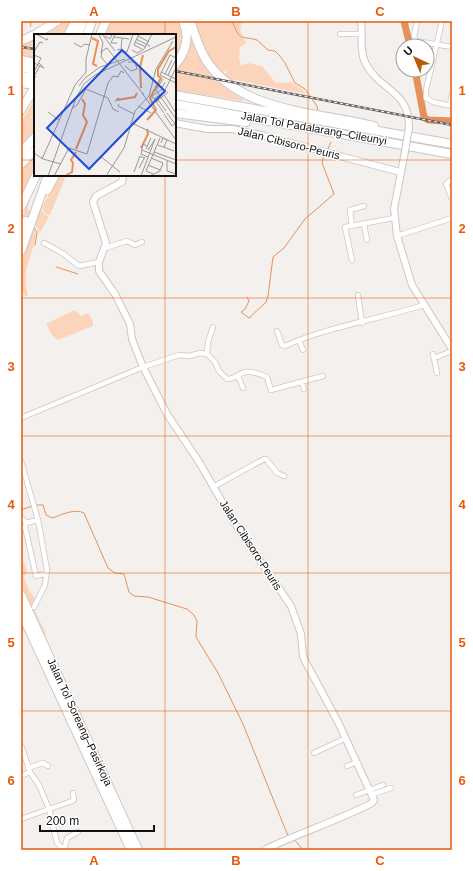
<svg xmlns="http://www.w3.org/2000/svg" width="473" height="871" font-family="Helvetica,sans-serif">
<rect width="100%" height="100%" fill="#f4f0ed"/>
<!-- green -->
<path fill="#fcd4bc" d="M61,21H74L65,35H41Z
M109,21H179C185,36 183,47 175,60V35H103Z
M194,21H242L240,30L246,43L240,47L239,59L241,66L248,63L262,66L275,82L285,83L292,82C297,87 303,88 306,94L225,78L226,71H224L223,77L207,54Z
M187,24C199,55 210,83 242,98L243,101L175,90V69Z
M35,38V60L21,58V44Z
M35,98V132L21,148V122Z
M35,157V170L21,202V168Z
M59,175H66L50,215H46L42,207Z
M29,200H30L27,209L38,215L41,209L45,215L49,217L39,234L38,228L22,217Z
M34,228C39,239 29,256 27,267C25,277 25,286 28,295L25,296C12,276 26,249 34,228Z
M75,310L81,316L88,313L93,322V326L58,340L52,335L46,324Z
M21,557L26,568L27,574L23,576L30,592L35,598L32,605L46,634L43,635L21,584Z"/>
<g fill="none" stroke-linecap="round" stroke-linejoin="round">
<!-- stream -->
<path stroke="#e69159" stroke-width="1" d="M232,21C241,42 238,35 257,40L268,50L275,51L279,55L285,63L295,83L305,89L317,106L318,111
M31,26L30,23L34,21
M21,118L23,114
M327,151L331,142
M33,227L37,232L35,245
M56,267L78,274
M247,297L249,301L245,309L241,312L249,318L266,302L268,296L273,257L284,248L305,219L334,194L322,163L324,155
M35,505H43L46,515L52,518C61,515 75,508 84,513L108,568L115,573L124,574L129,592L134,596L148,597L187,609L194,615L197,621L196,637L218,673L243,724L288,836
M21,510L32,506
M294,839L303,850"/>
<!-- river -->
<path stroke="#e69159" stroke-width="7" d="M404,21L410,46
M415,70L424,117L428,120L452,121"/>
<!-- street-tunnel -->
<path stroke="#d2cfcc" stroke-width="4.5" stroke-dasharray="4.5 2" stroke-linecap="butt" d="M21,630L26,621"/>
<!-- street casing -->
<g stroke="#ccc7c5" stroke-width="6">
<path id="street" d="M417,21L414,36L416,41L452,47
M442,21L426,90V98L433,102L452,106
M340,34H362
M450,105L452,94
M452,179L446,184L452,199
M364,224L367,240
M352,226L350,210L364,206
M397,236L452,218
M44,243L64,254L79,266L99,262
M105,248L127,241L135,245L142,242
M352,260L345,227L394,218
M358,295L362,323
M277,331L282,345L285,346C327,327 379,319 424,305
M299,340L303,350
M207,354L208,342L213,327
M433,354L437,373
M434,358L452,351
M238,376L243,388
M302,382L304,389
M21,418L143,367L179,355L189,356L200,353L207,354L215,362L219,371L227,379C235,379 238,374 245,372C251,370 261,375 267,377L271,390L323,376
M21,461L38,520L47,570L45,585L34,607
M213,487L264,459H266L277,473L284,476
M21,517L26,523
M38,520L26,523L25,527L36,576L47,573
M21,745L30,772L39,785L49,809L57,843L64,850
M314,753L346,738
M347,766L357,762
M28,768L43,763L48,766
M21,776L30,772
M373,794L391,788
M356,795L383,785
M21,819L72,801L74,800L73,793
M64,850L67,838L78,832"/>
</g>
<!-- secondary casing -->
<g stroke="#ccc7c5" stroke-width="8">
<path id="secondary" d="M361,21C363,34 359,52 366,64C380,91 409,90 409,127
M175,123L207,129H232L265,136L400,172
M404,157L394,209L397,236L412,285L452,349
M123,175L122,182L96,196L93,202L106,243L99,262V271L115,294L130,324L132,339L143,367L167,414L199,462L235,524L291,606L301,634L303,657L339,724L374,800L372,803C337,821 299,833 264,850"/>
</g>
<!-- highway casing -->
<g stroke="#ccc7c5" stroke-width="10">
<path id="highway" d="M190,21C195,34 199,49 206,60C240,113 320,112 374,126
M68,35L76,21
M78,35L83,21
M87,35L92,21
M100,35L106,21
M21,41L36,34L57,21
M21,60L35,63
M175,65C186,52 190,37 183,21
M21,67L35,70
M21,76L35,78
M21,83L35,85
M175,95L452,144
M175,104L452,154
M21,110L35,87
M175,113L246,122
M21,153L35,137
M21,164L35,150
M47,190L55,175
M21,207L36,175
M21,234L26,221
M21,251L48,175
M21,595L138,850
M21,612L131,850"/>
</g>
<!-- street -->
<use href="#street" stroke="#fff" stroke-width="4.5"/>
<!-- secondary -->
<use href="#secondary" stroke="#fff" stroke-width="6"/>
<!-- highway -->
<use href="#highway" stroke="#fff" stroke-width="8"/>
<!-- rail casing -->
<g stroke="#686564" stroke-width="2.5">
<path id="rail" d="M21,47L35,49
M175,71L452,125"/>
</g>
<!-- rail -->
<use href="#rail" stroke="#fff" stroke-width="1" stroke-dasharray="3" stroke-linecap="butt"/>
<!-- secondary-bridge casing -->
<g stroke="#ccc7c5" stroke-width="8" stroke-linecap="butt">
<path id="secondary-bridge" d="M404,157L409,127"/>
</g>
<!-- secondary-bridge -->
<use href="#secondary-bridge" stroke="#fff" stroke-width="6"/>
</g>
<!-- grid -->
<path fill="none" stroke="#e8590c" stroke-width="1" stroke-opacity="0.55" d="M165,21V35M308,21V850M21,160H35M175,160H452M165,175V850M21,298H452M21,436H452M21,573H452M21,711H452"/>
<g text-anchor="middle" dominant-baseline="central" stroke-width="3" stroke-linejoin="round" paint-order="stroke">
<!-- street labels -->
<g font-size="11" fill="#121110" stroke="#fff">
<text transform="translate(314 128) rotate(10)">Jalan Tol Padalarang–Cileunyi</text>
<text transform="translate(289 143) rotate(14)">Jalan Cibisoro-Peuris</text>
<text transform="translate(251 545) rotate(57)">Jalan Cibisoro-Peuris</text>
<text transform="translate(80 722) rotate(65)">Jalan Tol Soreang–Pasirkoja</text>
</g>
</g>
<!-- overview -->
<g transform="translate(34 34)">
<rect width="142" height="142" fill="#f4f0ed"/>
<path fill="none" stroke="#e69159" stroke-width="2" d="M58,4L64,7L59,30L63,32M107,54L106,33L109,21M85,64L83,66L101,63L103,59M113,86L122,76L116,64L127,44L124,42V35L135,17L142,13M107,114L114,100L113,95M42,115L53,88L49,81L51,70L48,65M31,142L38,138L39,129L37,126L42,118"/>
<path fill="none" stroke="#9a9795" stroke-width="1" d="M2,0L13,6L14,4M68,0L81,17M81,0L77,9H83M105,0L100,11L108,15M65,1L69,9L67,19M71,2L76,5L78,0H83M104,2L115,8M80,3L95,5M102,5L116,12M101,8L112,13M40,9L47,13L51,10L56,11M83,16L87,15L88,5M98,16L103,19L110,15L118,0M0,18L6,8L9,9M88,18H93L99,0M0,21L7,24L0,38M142,24L136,21L126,41L142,49M0,29L10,34L5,29M74,31L67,23L68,17L73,14L110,61M91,32L97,37L103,35L101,28H94M127,38L142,45M131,40L138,26M134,41L141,27M2,43L0,42L6,32M129,45L122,56L142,85M45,52L51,44L66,33L91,25M108,59L142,106M130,61L142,79M120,65L130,58L142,34M124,66L132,77M122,68L134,58M85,70L84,72L100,80M104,72L117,79M39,74L43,71L52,55L74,64L79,75L85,78M14,78L25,86M130,79L118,62L127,56L131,48M133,79L141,90M130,80L138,92L142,89M98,89L142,110M127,109L129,104L133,106L130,113M124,111L140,117M113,112L109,110L107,120L114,123M112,115L117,104M108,116L142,130M120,118L142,126M0,119L9,125L27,130M66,122L86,138M8,125L41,51L52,38V25L58,0M133,127V137L142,140M114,131L126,136M105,134L111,123M100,138L106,122L110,124M119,140L112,137L126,104M14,142L42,64L50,50L61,41L142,3M20,142L35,114L53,120L74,49L79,42L84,43L87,37L90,39M72,142L90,114L101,77L115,62L122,35L139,7M107,142L121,105L114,116M116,142L126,137L129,129L117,124"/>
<path fill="#1d4ed8" fill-opacity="0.15" stroke="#1d4ed8" stroke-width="2" d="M88,16L131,57L55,135L13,94Z"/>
<rect width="142" height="142" fill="none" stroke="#121110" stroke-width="2"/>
</g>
<!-- border -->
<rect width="473" height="871" fill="none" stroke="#ffffff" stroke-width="44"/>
<!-- north arrow -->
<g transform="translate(415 58) rotate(316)"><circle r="19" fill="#ffffff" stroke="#a0a09f"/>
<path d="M0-3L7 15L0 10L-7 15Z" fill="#b85c07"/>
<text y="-6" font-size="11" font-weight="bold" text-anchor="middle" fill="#121110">U</text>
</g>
<!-- scale -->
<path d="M40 825v6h114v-6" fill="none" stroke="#121110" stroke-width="2"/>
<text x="46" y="825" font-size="12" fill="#121110" stroke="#ffffff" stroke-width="3" paint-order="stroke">200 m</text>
<rect x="22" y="22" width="429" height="827" fill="none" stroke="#e8590c" stroke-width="1.5"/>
<g font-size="13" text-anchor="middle" font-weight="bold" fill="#e8590c">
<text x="94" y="16">A</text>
<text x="236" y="16">B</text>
<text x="380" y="16">C</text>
<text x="11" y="95">1</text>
<text x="462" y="95">1</text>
<text x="11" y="233">2</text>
<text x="462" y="233">2</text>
<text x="11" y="371">3</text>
<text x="462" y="371">3</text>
<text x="11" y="509">4</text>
<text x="462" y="509">4</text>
<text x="11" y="647">5</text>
<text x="462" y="647">5</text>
<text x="11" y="785">6</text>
<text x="462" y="785">6</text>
<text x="94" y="865">A</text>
<text x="236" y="865">B</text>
<text x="380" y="865">C</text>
</g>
</svg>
